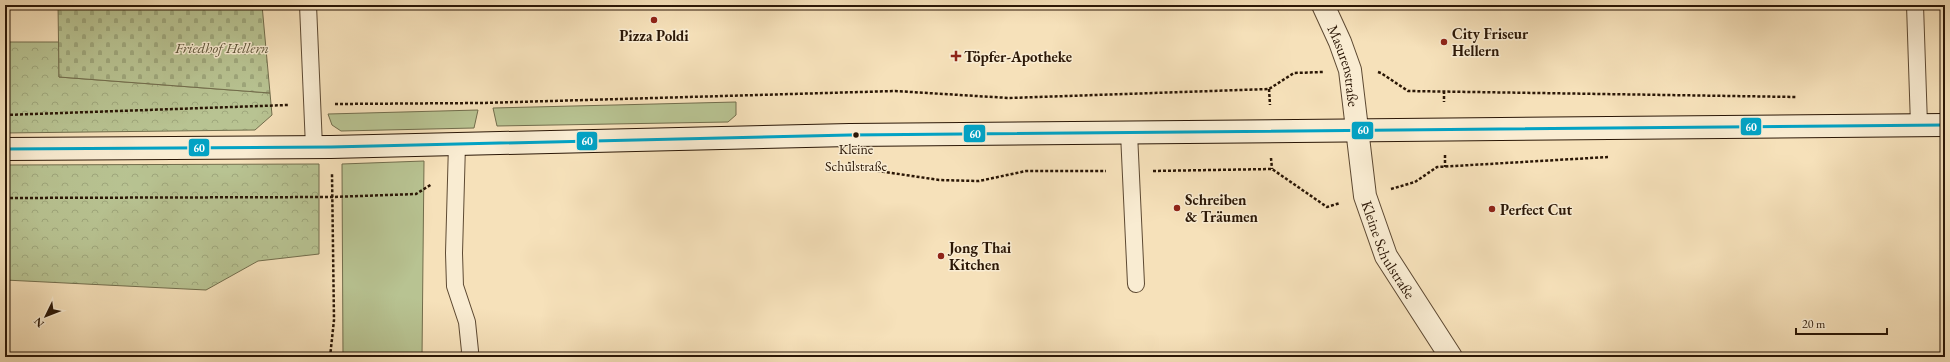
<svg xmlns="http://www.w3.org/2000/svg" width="1950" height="362" font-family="'EB Garamond',serif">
<defs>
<pattern id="forest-crowns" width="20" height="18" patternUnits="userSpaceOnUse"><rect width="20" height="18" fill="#b8c392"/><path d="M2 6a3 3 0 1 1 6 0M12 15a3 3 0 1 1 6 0" fill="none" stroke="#9ea77c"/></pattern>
<pattern id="cemetery-stones" width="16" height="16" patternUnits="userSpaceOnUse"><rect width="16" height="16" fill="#b8c392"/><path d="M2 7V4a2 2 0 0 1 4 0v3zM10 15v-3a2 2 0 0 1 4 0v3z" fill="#9ea77c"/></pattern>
</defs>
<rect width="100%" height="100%" fill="#f6e1ba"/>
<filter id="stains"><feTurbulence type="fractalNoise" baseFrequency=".005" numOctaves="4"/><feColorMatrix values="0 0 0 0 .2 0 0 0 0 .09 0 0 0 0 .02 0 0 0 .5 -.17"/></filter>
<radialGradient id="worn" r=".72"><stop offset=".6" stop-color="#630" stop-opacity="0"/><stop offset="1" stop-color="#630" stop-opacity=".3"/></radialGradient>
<!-- grass -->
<path fill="#b8c392" stroke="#726d4c" d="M736,102V115L728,122L497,126L493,108Z
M478,110L474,128L341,131L332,125L328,114Z
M424,161L422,357H343L342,164Z"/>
<!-- forest -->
<path fill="url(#forest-crowns)" stroke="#726d4c" d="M5,42H59V77L270,93L272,115L255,130L5,133Z
M319,164V254L258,261L206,290L5,280V165Z"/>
<!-- cemetery -->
<path fill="url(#cemetery-stones)" stroke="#726d4c" d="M58,5H262L270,93L59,77Z"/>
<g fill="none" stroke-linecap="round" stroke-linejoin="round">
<!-- service casing -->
<g stroke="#5e4a33" stroke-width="18">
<path id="service" d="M308,5L314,147
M1915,5L1919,125
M1129,133L1136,284
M457,144L454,253L455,286L467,322L470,351L469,357"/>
</g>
<!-- minor casing -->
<g stroke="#5e4a33" stroke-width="24">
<g id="minor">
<path id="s1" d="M1323,5L1340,42L1350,70L1365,196L1386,256L1451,357"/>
</g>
</g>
<!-- secondary casing -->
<g stroke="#2b1706" stroke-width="24">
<path id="secondary" d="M5,149L331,147L850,135L1945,125"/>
</g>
<!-- path -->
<path stroke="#2b1706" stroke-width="2.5" stroke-dasharray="3 2" stroke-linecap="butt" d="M1378,72L1381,73L1408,91L1796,97
M1269,89L1270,105
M1444,91V102
M335,104L482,103L895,91L1009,98L1269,89L1294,73L1323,72
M5,115L288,105
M1445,155V167
M1271,158L1272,169
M848,163L872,170L939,180L979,181L1026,171H1106
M1153,171L1272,169L1327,207L1340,203
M1391,189L1415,182L1437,167L1608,157
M5,198L332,197L416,194L432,184
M330,357L334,320L332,174"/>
<!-- service -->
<use href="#service" stroke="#f9ecd2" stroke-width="16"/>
<!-- minor -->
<use href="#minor" stroke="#f9ecd2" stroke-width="22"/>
<!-- secondary -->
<use href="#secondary" stroke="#f9ecd2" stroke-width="22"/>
<!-- bus-1 casing -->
<g stroke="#f9ecd2" stroke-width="6">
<path id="bus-1" d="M5,149L331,147L850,135L1945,125"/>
</g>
<!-- bus-1 -->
<use href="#bus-1" stroke="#02a2c4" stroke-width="3"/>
</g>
<!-- markers -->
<g fill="#8f2418" stroke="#f9ecd2" stroke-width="1.5">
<circle cx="654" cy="20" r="4"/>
<circle cx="1444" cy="42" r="4"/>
<path d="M954 50h4v4h4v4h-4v4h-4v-4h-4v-4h4z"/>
<circle cx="1177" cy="208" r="4"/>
<circle cx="1492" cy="209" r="4"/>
<circle cx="941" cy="256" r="4"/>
</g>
<circle fill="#2b1706" stroke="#f9ecd2" stroke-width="1.5" cx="856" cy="135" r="3.5"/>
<g text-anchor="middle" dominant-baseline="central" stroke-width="3" stroke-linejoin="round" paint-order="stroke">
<!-- bus labels -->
<g font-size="14" fill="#2b1706" stroke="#f9ecd2">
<text x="856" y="149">Kleine<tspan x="856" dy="17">Schulstraße</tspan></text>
</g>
<!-- poi labels -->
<g font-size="15" font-weight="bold" fill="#2b1706" stroke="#f9ecd2" text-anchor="start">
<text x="1452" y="33">City Friseur<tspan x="1452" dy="17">Hellern</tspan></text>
<text x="654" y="35" text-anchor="middle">Pizza Poldi</text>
<text x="964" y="56">Töpfer-Apotheke</text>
<text x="1185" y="199">Schreiben<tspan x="1185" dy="17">&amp; Träumen</tspan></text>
<text x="1500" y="209">Perfect Cut</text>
<text x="949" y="247">Jong Thai<tspan x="949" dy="17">Kitchen</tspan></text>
</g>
<!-- park labels -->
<g font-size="15" font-style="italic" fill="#5c5337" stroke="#f9ecd2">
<text x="222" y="47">Friedhof Hellern</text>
</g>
<!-- street labels -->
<g font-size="15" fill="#2b1706" stroke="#f9ecd2">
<text stroke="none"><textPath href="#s1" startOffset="65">Masurenstraße</textPath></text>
<text stroke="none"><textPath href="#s1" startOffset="256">Kleine Schulstraße</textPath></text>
</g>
</g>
<g stroke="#f9ecd2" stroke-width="1.5">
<rect x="1740" y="117" width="22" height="19" rx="4" fill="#02a2c4"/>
<rect x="1351" y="121" width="23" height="19" rx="4" fill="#02a2c4"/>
<rect x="963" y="124" width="23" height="19" rx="4" fill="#02a2c4"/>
<rect x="576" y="131" width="22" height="20" rx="4" fill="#02a2c4"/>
<rect x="188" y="138" width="22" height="19" rx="4" fill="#02a2c4"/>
</g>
<g font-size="11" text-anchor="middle" font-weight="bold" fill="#fff">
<text x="1751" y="131">60</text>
<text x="1363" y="134">60</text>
<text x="975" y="138">60</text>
<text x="587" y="145">60</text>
<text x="199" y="152">60</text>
</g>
<!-- margin -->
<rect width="1950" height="362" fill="none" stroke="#f6e1ba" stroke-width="20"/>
<rect x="6" y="6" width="1938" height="350" fill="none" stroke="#2b1706" stroke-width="2"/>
<rect x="10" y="10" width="1930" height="342" fill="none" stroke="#2b1706"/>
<!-- north arrow -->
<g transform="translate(46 316) rotate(227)" stroke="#f9ecd2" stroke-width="3" paint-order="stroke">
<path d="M0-3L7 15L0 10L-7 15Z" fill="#2b1706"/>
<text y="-6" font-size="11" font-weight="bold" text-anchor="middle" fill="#2b1706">N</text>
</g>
<!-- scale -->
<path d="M1796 328v6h91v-6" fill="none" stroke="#2b1706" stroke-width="2"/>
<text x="1802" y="328" font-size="12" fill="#2b1706" stroke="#f9ecd2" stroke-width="3" paint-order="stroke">20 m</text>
<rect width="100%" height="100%" filter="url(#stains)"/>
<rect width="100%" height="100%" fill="url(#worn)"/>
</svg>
